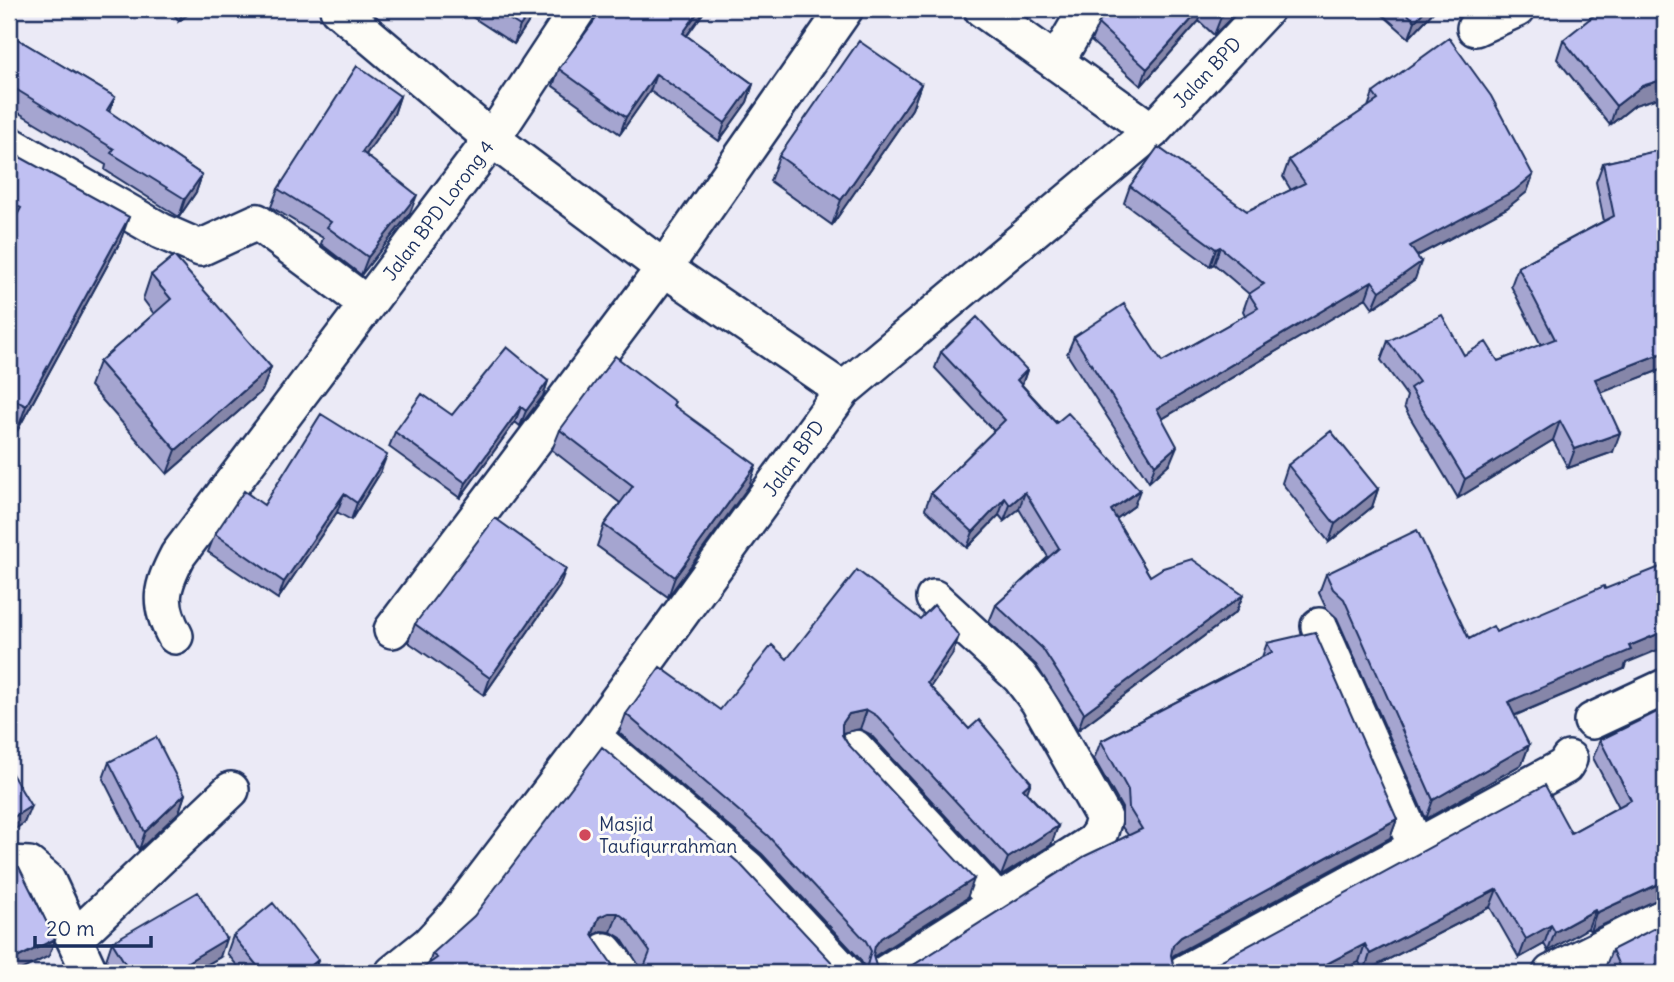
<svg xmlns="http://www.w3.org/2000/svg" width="1674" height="982" font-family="Delius,sans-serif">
<rect width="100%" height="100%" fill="#ebeaf6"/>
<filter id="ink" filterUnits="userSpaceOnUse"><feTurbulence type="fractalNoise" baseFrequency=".0143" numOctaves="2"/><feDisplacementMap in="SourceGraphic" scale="14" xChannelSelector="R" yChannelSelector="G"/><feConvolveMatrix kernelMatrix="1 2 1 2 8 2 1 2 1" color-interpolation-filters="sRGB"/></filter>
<g filter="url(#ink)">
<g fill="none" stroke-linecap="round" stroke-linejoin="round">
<!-- street casing -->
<g stroke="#1b2f5e" stroke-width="40">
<g id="street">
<path d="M338,9L492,139L578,9"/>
<path d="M982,9L1152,131"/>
<path d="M1475,28L1517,9"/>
<path d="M1056,62L1087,9"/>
<path d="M9,144L161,231L200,248L257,222L359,298"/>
<path d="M1319,626L1416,846"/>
<path d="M392,630L664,268L845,9"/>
<path id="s1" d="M175,636C157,603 161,588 178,555L492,139L664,268L843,390"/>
<path d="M1592,721L1665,687"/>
<path d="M592,736L747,868L845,973"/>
<path d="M855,748L999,903"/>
<path d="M9,864L29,865L47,880L90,973"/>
<path d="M75,938L231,790"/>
<path d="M605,951L623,973"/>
<path id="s2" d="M393,973L429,944L455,916L592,736L843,390L1152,131L1266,9"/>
<path d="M886,973L1093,842L1100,832L1104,818L1038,701L1020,677L934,598"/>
<path d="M1184,973L1565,766L1569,759"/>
<path d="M1551,973L1665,916"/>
</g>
</g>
<!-- street -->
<use href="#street" stroke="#fdfcf7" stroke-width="35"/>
</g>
<!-- wall -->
<path fill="#a5a5d0" stroke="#1b2f5e" stroke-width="2" d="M170,9H195L179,21Z
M460,9H537L514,44Z
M603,9H706L687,36L753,84L747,102L719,141L650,91L620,134L553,86L559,69Z
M1110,9H1240L1214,35L1199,21L1141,86L1091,41L1098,24Z
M1376,9H1436L1409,38Z
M9,34L115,97L109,112L202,175L196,192L179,217L105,170L106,165L9,107Z
M1563,40L1635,105L1610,125L1557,59Z
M921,84L912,109L832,225L770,181L779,156Z
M1373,93L1533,175L1527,192L1507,208L1417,256L1415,279L1373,308L1366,298L1162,419L1170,463L1149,482L1067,354L1074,337L1162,362L1245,315L1243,311L1249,294L1214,264L1210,266L1124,203L1130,186L1247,211L1291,190L1283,177L1289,160L1368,107Z
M400,96L394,114L366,154L410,213L361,275L321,244L323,238L271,207L278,189Z
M1665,149V387L1660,370L1601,392L1613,452L1568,468L1553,440L1458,498L1404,407L1407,396L1381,360L1388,341L1498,361L1541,345L1511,286L1518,267L1604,221L1596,182L1603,163Z
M9,151L120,242L17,431L9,426Z
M151,275L271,367L262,391L167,474L90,386L99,362L154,314L143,299Z
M941,352L1027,370L1022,385L1134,506L1116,519L1150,576L1243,595L1236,612L1078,730L1036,665L989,622L996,605L1048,557L1019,509L1004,521L999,515L967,548L925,509L931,493L994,431L935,368Z
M548,381L543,396L520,426L515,422L460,498L389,447L395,432L452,415Z
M674,406L749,486L668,597L597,546L604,525L620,503L552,450L560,430Z
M1288,465L1378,489L1372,507L1329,542L1282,483Z
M380,473L351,520L337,512L278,599L208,552L215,534L264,505Z
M1326,574L1469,639L1496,632L1626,663L1624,669L1514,716L1529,745L1522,764L1426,819L1337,618L1326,608L1319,593Z
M559,587L484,695L408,642L415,624Z
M1267,643L1397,819L1390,838L1174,955L1172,958L1173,965L1181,972L904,971L1128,835L1122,827V808L1094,759L1101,741L1262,657Z
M952,655L930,687L1058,826L1051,845L1001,876L870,734L860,729L842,733L847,743L967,898L875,956L873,958L876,966L884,973L865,969L860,959L762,854L619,733L626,714L720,710L787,659Z
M1665,708V896L1590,931L1588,928L1548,951L1544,944L1519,958L1490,907L1364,972L1359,962L1196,973L1571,833L1619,807L1593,758L1600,740Z
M109,762L185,794L179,812L139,850L103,779Z
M740,864L642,970L621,938L611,932L601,931L592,936L429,964L432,954Z
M233,936L318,960L314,973H243L227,953Z
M112,942L220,957L192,973H114L106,960Z
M1612,950L1665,973H1607L1605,968Z"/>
<!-- shaded-wall -->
<path fill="#8686a9" stroke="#1b2f5e" stroke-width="2" d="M184,9H195L179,21Z
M532,9H537L514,44L520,26Z
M700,9H706L676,50L683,33Z
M1201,9H1203L1199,21L1141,86L1147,69Z
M1229,9H1240L1214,35L1221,17Z
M1426,9H1436L1409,38L1415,21Z
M656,74L650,91L620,134L626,117Z
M1665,79V96L1635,105L1610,125L1616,106L1642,86Z
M753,84L747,102L719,141L725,123Z
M921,84L912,109L832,225L841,200Z
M400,96L394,114L356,169L362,152Z
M202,175L196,192L179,217L185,199Z
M1533,175L1527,192L1507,208L1404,263L1410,246Z
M417,195L410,213L361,275L368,257Z
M129,217L120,242L17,431L26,406Z
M1220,247L1214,264L1210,266L1216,249Z
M1421,262L1415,279L1373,308L1380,291Z
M1372,281L1366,298L1150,426L1157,409Z
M1665,352V355L1660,370L1588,398L1595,379Z
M271,367L262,391L167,474L176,450Z
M1027,370L1021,387L1017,380Z
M548,381L543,396L520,426L526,411Z
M521,407L515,422L460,498L466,483Z
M1560,421L1553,440L1458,498L1465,479Z
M1620,433L1613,452L1568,468L1575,449Z
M1177,446L1170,463L1149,482L1155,465Z
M387,455L380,473L351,520L357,503Z
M756,465L749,486L668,597L675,577Z
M1378,489L1372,507L1329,542L1335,524Z
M1140,490L1134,506L1105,527L1111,510Z
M1025,492L1019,509L1004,521L1010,505Z
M344,494L337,512L278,599L284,582Z
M1005,498L999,515L967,548L973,532Z
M566,569L559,587L484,695L490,678Z
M1243,595L1236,612L1078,730L1084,713Z
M1665,631V647L1626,663L1624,669L1501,721L1508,702L1629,646Z
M959,636L952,655L920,702L927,683Z
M867,710L860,729L842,733V724L849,714Z
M1529,745L1522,764L1426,819L1433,800Z
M1031,782L1024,801L1023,789Z
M185,794L179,812L139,850L145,832Z
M31,806L24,823L9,833V820Z
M1397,819L1390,838L1174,955L1167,963L1173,945L1181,937Z
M1058,826L1051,845L1001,876L1008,858Z
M974,879L967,898L875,956L868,964L875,946L881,938Z
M1665,881V896L1590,931L1596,913Z
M1497,889L1490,907L1364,972L1370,954Z
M1595,910L1588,928L1548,951L1555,932Z
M608,913H618L611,932L601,931L592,936L599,917Z
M1551,925L1544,944L1519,958L1526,939Z
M55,939L49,956L15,973H9V962Z
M226,939L220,957L192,973H169Z
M1365,944L1359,962L1338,973H1309Z
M318,960L314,973H302Z"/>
<!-- building -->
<path fill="#c0c0f2" stroke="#1b2f5e" stroke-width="2" d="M493,9H532L520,26Z
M603,9H700L683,33L753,84L725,123L656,74L626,117L559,69Z
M1110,9H1201L1147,69L1098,24Z
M1210,9H1229L1221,17Z
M1402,9H1426L1415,21Z
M1602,9H1665V79L1642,86L1616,106L1563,40Z
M9,34L115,97L107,110L202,175L185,199L111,153L114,149L9,85Z
M1449,38L1491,96L1533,175L1514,191L1410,246L1421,262L1380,291L1372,281L1157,409L1177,446L1155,465L1074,337L1124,304L1162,362L1258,308L1249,294L1264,284L1220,247L1216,249L1130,186L1158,147L1247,211L1305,183L1289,160L1378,100L1373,93Z
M859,41L921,84L841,200L779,156Z
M357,66L400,96L362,152L417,195L368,257L327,227L331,222L278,189Z
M1665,149V352L1595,379L1620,433L1575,449L1560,421L1465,479L1410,388L1419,382L1388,341L1442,315L1464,355L1486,342L1498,361L1555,339L1518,267L1614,216L1603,163Z
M9,151L129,217L26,406L9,397V230L21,208L9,202Z
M174,256L271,367L176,450L99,362L171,299L151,275Z
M977,317L1027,370L1017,380L1056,423L1068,413L1140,490L1111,510L1150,576L1163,568L1192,559L1243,595L1084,713L1042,648L996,605L1059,548L1025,492L1010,505L1005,498L973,532L931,493L1005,420L941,352Z
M507,347L548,381L526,411L521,407L466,483L395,432L422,394L452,415Z
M615,356L675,402L673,405L756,465L675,577L604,525L633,486L560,430Z
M321,414L387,455L357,503L344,494L284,582L215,534L244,491L264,505Z
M1331,431L1378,489L1335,524L1288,465Z
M495,518L566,569L490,678L415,624Z
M1417,530L1469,639L1493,626L1496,632L1604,586L1605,589L1665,565V631L1629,646L1631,650L1508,702L1529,745L1433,800L1344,599L1333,589L1326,574Z
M857,570L920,619L934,605L959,636L927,683L969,729L979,720L1031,782L1023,789L1058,826L1008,858L877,716L867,710L849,714L842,724V735L847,743L974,879L881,938L875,946L873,956L876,966L884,973H888H857L866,969L871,951L866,941L768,836L626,714L660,667L720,710L772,645L787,659Z
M1315,632L1397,819L1181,937L1173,945L1171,955L1173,965L1181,972L1186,973H898L904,971L1085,856L1142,829L1129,808L1128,790L1101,741L1272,652L1267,643Z
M1665,708V881L1596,913L1595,910L1555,932L1551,925L1526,939L1497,889L1370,954L1365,944L1309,973H1196L1200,972L1545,785L1571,833L1631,800L1600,740Z
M156,737L185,794L145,832L109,762Z
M602,747L740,864L837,968L845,973H635L643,970L650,952L627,920L618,913H608L599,917L592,935L614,967L622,973H624H416L437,958L432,954L474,916Z
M9,769L31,806L9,820Z
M9,865L19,867L55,939L9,962Z
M198,892L226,939L169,973H131L112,942Z
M273,903L318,960L302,973H263L233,936Z
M1665,923V973H1622L1612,950Z
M12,962L17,973H9V964Z"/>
</g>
<!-- markers -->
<circle fill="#d1495b" stroke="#fdfcf7" stroke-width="2.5" cx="585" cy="835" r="7"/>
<g text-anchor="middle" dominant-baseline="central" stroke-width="6" stroke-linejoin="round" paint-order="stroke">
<!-- street labels -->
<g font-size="19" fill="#1b2f5e" stroke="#fdfcf7">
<text stroke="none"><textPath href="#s2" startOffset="1222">Jalan BPD</textPath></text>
<text stroke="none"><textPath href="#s1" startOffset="518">Jalan BPD Lorong 4</textPath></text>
<text stroke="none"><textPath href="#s2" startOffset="654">Jalan BPD</textPath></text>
</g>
<!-- poi labels -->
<g font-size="19" fill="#1b2f5e" stroke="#fdfcf7" text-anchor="start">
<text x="599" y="824">Masjid<tspan x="599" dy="22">Taufiqurrahman</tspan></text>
</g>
</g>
<!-- margin -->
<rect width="1674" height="982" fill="none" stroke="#fdfcf7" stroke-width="35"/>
<rect x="18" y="18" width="1639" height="947" fill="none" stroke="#1b2f5e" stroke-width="2.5" filter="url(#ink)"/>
<!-- scale -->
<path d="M35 936v10h116v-10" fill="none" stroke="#1b2f5e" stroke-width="3.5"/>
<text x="46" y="936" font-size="21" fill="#1b2f5e" stroke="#fdfcf7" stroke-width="5" paint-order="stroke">20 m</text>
</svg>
